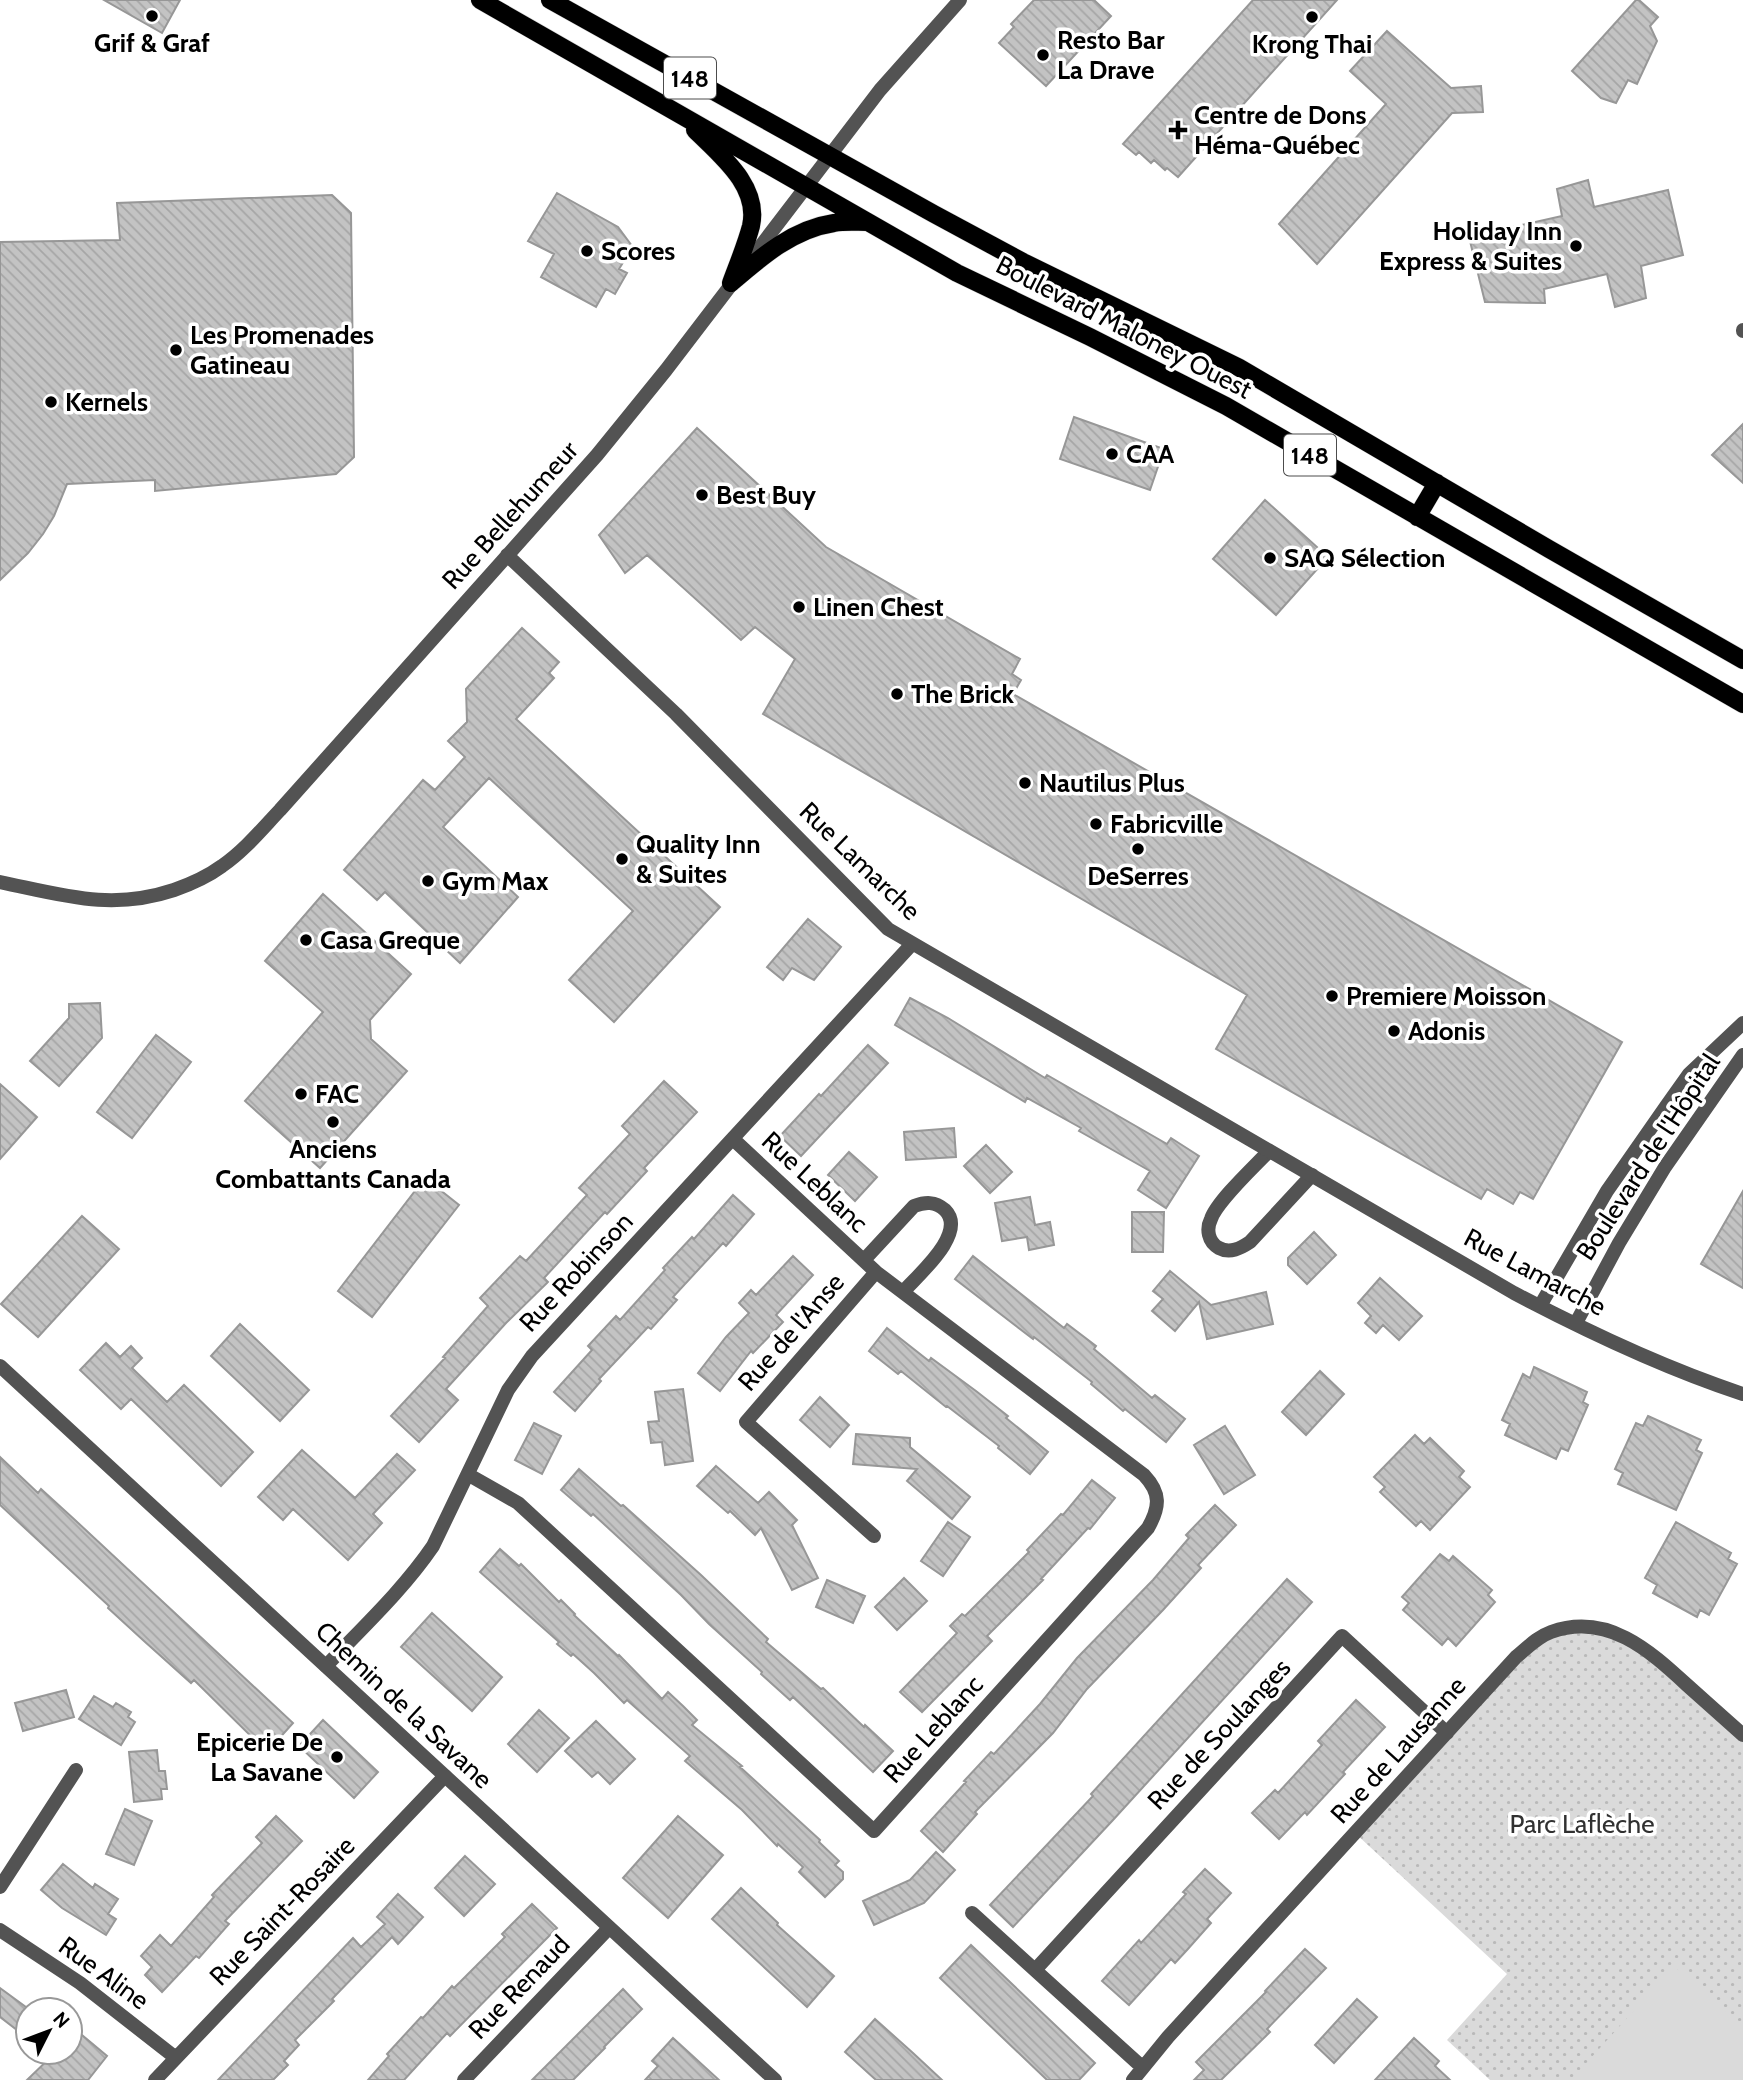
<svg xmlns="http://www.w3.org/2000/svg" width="1743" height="2080" font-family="Cabin,sans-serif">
<defs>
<pattern id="grass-dots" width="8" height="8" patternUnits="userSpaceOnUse" patternTransform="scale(1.75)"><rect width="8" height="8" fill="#dadada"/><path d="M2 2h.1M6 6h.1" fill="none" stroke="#b9b9b9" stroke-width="1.8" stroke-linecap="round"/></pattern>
<pattern id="building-back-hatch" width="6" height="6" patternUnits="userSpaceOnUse" patternTransform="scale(1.75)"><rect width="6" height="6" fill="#c3c3c3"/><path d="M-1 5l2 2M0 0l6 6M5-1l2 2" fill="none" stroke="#a6a6a6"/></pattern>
</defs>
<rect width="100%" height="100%" fill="#fff"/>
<!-- grass -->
<path fill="url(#grass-dots)" d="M1552,1632L1623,1636L1743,1735V2080H1490L1447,2040L1507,1974L1355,1833L1516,1657Z"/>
<!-- garden -->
<path fill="#dadada" d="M1674,1966L1743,2027V2080H1571Z"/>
<!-- building -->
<path fill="url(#building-back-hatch)" stroke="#979797" stroke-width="2" d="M104,0H180L162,33Z
M1034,0H1094L1111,16L1046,86L999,43L1014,27L1011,24Z
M1253,0H1337L1178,177L1167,168L1165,170L1154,160L1151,163L1139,152L1136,155L1123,144Z
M1636,0H1639L1658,17L1650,26L1657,41L1637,84L1628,80L1616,103L1601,98L1572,71Z
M1387,31L1451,88L1481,86L1483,112L1452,113L1317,264L1279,224L1386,104L1350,71Z
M1588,180L1594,207L1668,190L1683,255L1641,266L1646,298L1615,307L1607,274L1544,289L1545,303L1485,302L1469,237L1562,216L1557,189Z
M557,193L618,227L632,246L626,248L627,256L619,269L627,273L615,294L606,289L596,307L541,277L554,254L528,241Z
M332,195L351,213L354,457L336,474L155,491V480L67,484L54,516L43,534L28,553L0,580V242L120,240L117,203Z
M1074,417L1164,449L1150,490L1060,459Z
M1743,424V483L1712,455Z
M697,428L826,547L1020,659L1012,674L1021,680L1013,694L1622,1042L1533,1199L1520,1192L1513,1204L1487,1189L1481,1199L1216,1049L1247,995L763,714L795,659L755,627L741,640L647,555L625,573L599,535Z
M1265,500L1328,557L1276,615L1213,559Z
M522,628L559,662L549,673L554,678L516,719L720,907L614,1022L569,980L633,911L489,778L443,827L518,897L460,963L385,892L377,900L344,870L423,780L435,790L465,757L448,741L467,722L466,689Z
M323,894L411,974L370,1020L371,1039L407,1071L320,1168L245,1101L323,1012L265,961Z
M808,919L841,947L814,980L792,968L783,980L767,967Z
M910,998L948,1018L1045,1078L1047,1075L1167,1144L1171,1138L1199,1156L1166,1208L1138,1190L1150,1171L1079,1131L1081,1128L1027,1098L1025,1102L895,1025Z
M100,1003L102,1038L59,1086L30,1061L69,1018V1004Z
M156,1035L191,1062L132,1138L97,1112Z
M868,1045L888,1063L801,1156L780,1136L819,1094L821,1096Z
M664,1081L697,1112L644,1168L647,1171L607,1214L605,1212L544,1278L548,1282L506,1323L446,1389L458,1400L419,1442L391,1416L445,1358L443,1357L488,1306L480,1298L520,1256L526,1261L587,1195L579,1188L630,1134L622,1126Z
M0,1084L37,1117L0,1159Z
M954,1128L956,1157L906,1160L904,1132Z
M986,1145L1012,1172L990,1193L964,1166Z
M849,1152L877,1177L855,1201L828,1175Z
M425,1178L459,1205L372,1317L338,1291Z
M1743,1191V1288L1701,1264Z
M733,1195L754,1214L726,1246L723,1243L673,1297L677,1300L651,1329L648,1327L599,1379L601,1381L575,1411L554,1392L592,1350L588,1346L616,1316L620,1320L665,1270L663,1268L692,1237L694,1239Z
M1030,1197L1035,1225L1050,1222L1054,1245L1029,1250L1027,1237L1002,1241L995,1203Z
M1132,1212H1164L1163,1252H1132Z
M82,1216L119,1249L38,1337L1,1304Z
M1314,1232L1336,1255L1307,1284L1288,1265V1258Z
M793,1256L813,1275L776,1315L783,1322L753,1353L751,1351L720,1391L698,1373L726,1337L749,1313L739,1303L751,1290L756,1295Z
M973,1256L1064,1328L1067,1324L1096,1346L1094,1349L1152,1398L1155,1395L1185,1419L1166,1442L1125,1409L1123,1411L1091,1384L1092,1382L1034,1337L1033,1339L955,1279Z
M1170,1271L1211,1305L1266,1292L1273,1324L1207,1339L1199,1302L1175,1331L1152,1311L1163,1299L1153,1291Z
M1380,1278L1422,1316L1399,1340L1383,1325L1376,1333L1365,1323L1371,1316L1358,1303Z
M240,1324L309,1390L280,1421L211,1356Z
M887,1328L929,1361L931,1358L976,1391L1008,1416L1006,1418L1048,1452L1030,1474L998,1448L999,1446L947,1406L946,1407L901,1371L898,1374L869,1351Z
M106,1343L120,1357L131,1346L142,1358L132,1368L167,1402L184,1385L253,1452L221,1486L131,1399L121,1409L80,1370Z
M1534,1367L1587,1392L1583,1402L1588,1405L1568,1451L1561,1448L1556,1459L1505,1435L1510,1424L1502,1420L1523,1374L1530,1378Z
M1320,1371L1344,1394L1306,1435L1282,1412Z
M683,1389L693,1461L665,1465L662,1442L651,1443L648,1422L659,1421L655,1392Z
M820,1397L849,1425L830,1447L800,1420Z
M1648,1416L1701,1440L1696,1450L1702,1453L1676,1510L1618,1484L1623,1473L1615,1469L1636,1423L1643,1426Z
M534,1423L561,1436L542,1474L515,1460Z
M1225,1426L1255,1475L1224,1494L1194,1445Z
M856,1434L910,1438V1447L970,1497L952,1519L907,1481L917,1469L853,1464Z
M1415,1435L1424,1444L1430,1438L1464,1471L1459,1477L1470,1487L1430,1530L1421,1521L1416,1526L1380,1492L1385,1487L1374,1477Z
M302,1450L355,1498L397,1454L415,1470L373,1514L382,1523L348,1560L293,1509L283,1520L258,1497Z
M0,1457L38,1493L41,1489L75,1520L293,1723L267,1752L194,1680L191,1683L144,1641L108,1608L109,1606L0,1505Z
M716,1466L758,1503L769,1492L797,1520L792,1525L818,1578L792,1590L761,1528L755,1535L730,1511L728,1513L697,1486Z
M579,1469L621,1506L623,1505L701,1575L768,1639L766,1642L821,1689L823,1688L864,1727L865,1725L893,1751L873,1772L793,1697L790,1700L761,1674L762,1672L709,1624L681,1595L593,1514L591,1516L561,1490Z
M1092,1480L1115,1498L1090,1529L1088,1528L1041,1579L1043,1580L987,1636L992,1641L922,1712L900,1692L957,1633L950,1626L962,1614L965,1616L1029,1552L1027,1550L1061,1514L1063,1515Z
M1215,1505L1236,1525L1198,1565L1201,1568L1163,1610L1087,1689L1053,1733L975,1812L977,1814L943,1852L921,1831L966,1782L964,1781L991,1752L994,1754L1040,1704L1077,1658L1153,1580L1189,1538L1186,1535Z
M948,1522L970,1537L943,1576L921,1561Z
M1676,1522L1731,1553L1728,1559L1737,1564L1709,1615L1700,1610L1697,1617L1653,1593L1657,1585L1645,1578Z
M500,1549L519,1566L521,1564L559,1602L561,1600L575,1614L574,1615L618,1656L619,1655L662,1699L668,1692L683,1706L697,1720L692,1725L742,1766L740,1767L820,1840L819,1842L839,1861L835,1865L843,1872V1879L825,1897L799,1872L803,1867L778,1844L777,1846L742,1810L685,1761L690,1756L627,1700L624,1703L594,1673L573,1654L571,1656L557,1644L559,1642L480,1572Z
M1440,1554L1449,1561L1453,1556L1492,1590L1488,1595L1495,1602L1456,1646L1448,1638L1442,1645L1403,1610L1409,1603L1402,1597Z
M904,1578L927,1601L897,1630L875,1607Z
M1287,1579L1312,1602L1113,1820L1013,1927L990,1905L1093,1796L1091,1794Z
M827,1580L865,1596L853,1623L816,1607Z
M432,1613L502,1677L472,1711L401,1647Z
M66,1690L74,1717L23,1731L15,1703Z
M94,1696L113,1707L116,1703L131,1712L128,1717L135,1722L121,1745L79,1719Z
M1356,1700L1385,1727L1343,1772L1345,1774L1307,1815L1305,1812L1279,1839L1252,1813L1275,1790L1278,1793L1322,1745L1318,1741Z
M539,1710L569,1738L537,1772L508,1744Z
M323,1720L378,1772L354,1798L299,1746Z
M596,1721L635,1759L610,1784L598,1772L592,1777L565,1751Z
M157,1750L159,1771H165L167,1789H161L162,1799L134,1802L129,1752Z
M125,1809L152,1821L134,1865L106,1854Z
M276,1816L302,1841L225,1921L229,1924L199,1958L196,1956L162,1992L145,1975L152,1967L141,1956L160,1935L171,1946L214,1897L212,1895L262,1843L256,1837Z
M678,1816L723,1855L668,1918L623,1878Z
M936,1852L955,1870L924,1903L874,1925L863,1901L910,1880Z
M465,1856L495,1884L464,1916L435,1888Z
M63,1864L93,1888L95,1884L118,1899L108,1914L116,1919L106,1935L62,1908L41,1890Z
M1205,1869L1231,1893L1207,1919L1211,1923L1187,1950L1175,1963L1171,1959L1129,2005L1102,1981L1139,1940L1141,1943L1153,1930L1186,1894L1183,1892Z
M741,1888L778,1923L777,1925L834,1976L807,2007L712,1919Z
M398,1894L423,1917L398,1944L392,1937L332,1999L334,2001L295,2040L299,2045L284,2061L288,2065L273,2080H218L353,1938L361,1947L385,1924L377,1917Z
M532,1904L557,1928L450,2036L447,2033L404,2080H368L389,2056L387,2054L421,2017L423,2018L452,1986L454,1988L505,1937L502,1934Z
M971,1945L1095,2063L1079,2080H1047L940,1978Z
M1305,1949L1326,1968L1267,2029L1270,2032L1221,2080H1194L1204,2070L1196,2062L1266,1992L1265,1991Z
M0,1988L30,2010H28V2015L17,2030L0,2017Z
M623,1989L642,2009L604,2047L605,2048L573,2080H532Z
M1357,1999L1377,2017L1334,2063L1315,2045Z
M875,2019L913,2053L942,2080H876L845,2052Z
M70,2025L107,2056L88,2080H27L56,2052H70Z
M673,2038L719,2080H645L658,2066L652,2061Z
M1414,2038L1439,2061L1435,2066L1450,2080H1375Z"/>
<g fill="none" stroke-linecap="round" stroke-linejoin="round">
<!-- primary casing -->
<g stroke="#dbdbdb" stroke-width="19">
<path id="primary" d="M480,0L957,273L1090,337L1226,406L1743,704
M550,0L934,214L1023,262L1238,367L1549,549L1743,660
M695,130C720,155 760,186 751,226C746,245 738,264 731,283
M731,283C761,257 793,229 834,223C844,221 856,222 867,222
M1417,517L1437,483"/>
</g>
<!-- minor -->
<path stroke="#535353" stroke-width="14" d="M1743,331V330
M1269,1151C1255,1166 1217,1201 1211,1219C1206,1229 1208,1242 1219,1248C1230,1254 1241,1248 1250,1242L1312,1175
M864,1260L914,1206C925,1202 935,1201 945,1210C968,1233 918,1275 903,1292
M469,1475L518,1503L874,1831L1148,1528C1160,1507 1161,1493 1144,1475L876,1272L733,1139
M874,1536L746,1422L876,1272
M326,1666C362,1628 403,1590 433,1546L508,1390L532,1356L912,944
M0,1887L76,1770
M972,1913L1142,2067
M0,1930L80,1983L176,2058
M1035,1970L1342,1636L1447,1733
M155,2080L445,1776
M464,2080L609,1928
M1133,2080L1168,2037L1516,1657C1527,1648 1537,1637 1551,1632C1607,1612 1649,1650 1687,1685C1706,1702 1724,1718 1743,1735"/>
<!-- tertiary -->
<path stroke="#535353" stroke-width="14" d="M507,555L676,714L888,929L1514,1293C1588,1332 1664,1368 1743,1394
M0,882C63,895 111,911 174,890C191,884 207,877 222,866C244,851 262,829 280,810L597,455L666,370L880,90L960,0
M1540,1306L1607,1191L1667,1105L1689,1074L1743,1023
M1576,1323L1619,1243L1665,1167L1743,1055
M0,1366L775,2080"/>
<!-- primary -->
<use href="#primary" stroke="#000" stroke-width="18"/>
</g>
<!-- markers -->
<g fill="#000" stroke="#fff" stroke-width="2.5">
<circle cx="152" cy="16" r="7"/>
<circle cx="1312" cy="17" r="7"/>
<circle cx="1043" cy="55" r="7"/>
<path d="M1174.5 119.5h7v7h7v7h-7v7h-7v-7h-7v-7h7z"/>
<circle cx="1576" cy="246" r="7"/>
<circle cx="587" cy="251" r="7"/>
<circle cx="176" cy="350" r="7"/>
<circle cx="51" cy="402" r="7"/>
<circle cx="1112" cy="454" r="7"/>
<circle cx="702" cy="495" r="7"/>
<circle cx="1270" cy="558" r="7"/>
<circle cx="799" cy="607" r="7"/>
<circle cx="897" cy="694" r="7"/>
<circle cx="1025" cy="783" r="7"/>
<circle cx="1096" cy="824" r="7"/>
<circle cx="1138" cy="849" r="7"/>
<circle cx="622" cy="859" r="7"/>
<circle cx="428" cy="881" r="7"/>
<circle cx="306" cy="940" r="7"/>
<circle cx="1332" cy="996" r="7"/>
<circle cx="1394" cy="1031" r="7"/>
<circle cx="301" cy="1094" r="7"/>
<circle cx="333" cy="1122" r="7"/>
<circle cx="337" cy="1757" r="7"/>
</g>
<g text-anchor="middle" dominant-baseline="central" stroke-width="7" stroke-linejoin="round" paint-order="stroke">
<!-- shield labels -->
<g fill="#fff" stroke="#4c4c4c" stroke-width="2">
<rect x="664" y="57.5" width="52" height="41" rx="5"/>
<rect x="1284" y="434.5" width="52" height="41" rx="5"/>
</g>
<g font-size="24" font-weight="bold" fill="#000">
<text x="690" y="78">148</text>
<text x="1310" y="455">148</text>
</g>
<!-- poi labels -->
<g font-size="26" font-weight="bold" fill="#000" stroke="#fff" text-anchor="start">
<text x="1057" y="40">Resto Bar<tspan x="1057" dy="30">La Drave</tspan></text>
<text x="152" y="43" text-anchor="middle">Grif &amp; Graf</text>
<text x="1312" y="44" text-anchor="middle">Krong Thai</text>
<text x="1194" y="115">Centre de Dons<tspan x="1194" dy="30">Héma-Québec</tspan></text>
<text x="1562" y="231" text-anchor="end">Holiday Inn<tspan x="1562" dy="30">Express &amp; Suites</tspan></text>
<text x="601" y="251">Scores</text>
<text x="190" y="335">Les Promenades<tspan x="190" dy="30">Gatineau</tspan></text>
<text x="65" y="402">Kernels</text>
<text x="1126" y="454">CAA</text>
<text x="716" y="495">Best Buy</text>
<text x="1284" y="558">SAQ Sélection</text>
<text x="813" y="607">Linen Chest</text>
<text x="911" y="694">The Brick</text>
<text x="1039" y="783">Nautilus Plus</text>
<text x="1110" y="824">Fabricville</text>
<text x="636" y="844">Quality Inn<tspan x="636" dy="30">&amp; Suites</tspan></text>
<text x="1138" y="876" text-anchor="middle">DeSerres</text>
<text x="442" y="881">Gym Max</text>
<text x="320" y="940">Casa Greque</text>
<text x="1346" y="996">Premiere Moisson</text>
<text x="1408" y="1031">Adonis</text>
<text x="315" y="1094">FAC</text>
<text x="333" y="1149" text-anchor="middle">Anciens<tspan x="333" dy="30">Combattants Canada</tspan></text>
<text x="323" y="1742" text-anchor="end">Epicerie De<tspan x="323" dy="30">La Savane</tspan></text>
</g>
<!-- street labels -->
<g font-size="26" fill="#000" stroke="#fff">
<text transform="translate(1124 327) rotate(27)">Boulevard Maloney Ouest</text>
<text transform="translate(510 515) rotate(-48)">Rue Bellehumeur</text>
<text transform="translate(860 861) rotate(44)">Rue Lamarche</text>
<text transform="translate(1648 1157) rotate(-57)">Boulevard de l'Hôpital</text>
<text transform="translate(815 1182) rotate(43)">Rue Leblanc</text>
<text transform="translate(576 1272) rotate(-47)">Rue Robinson</text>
<text transform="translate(1535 1272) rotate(28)">Rue Lamarche</text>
<text transform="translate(791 1332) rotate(-49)">Rue de l'Anse</text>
<text transform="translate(404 1705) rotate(43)">Chemin de la Savane</text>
<text transform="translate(933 1729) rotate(-48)">Rue Leblanc</text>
<text transform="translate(1219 1734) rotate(-47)">Rue de Soulanges</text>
<text transform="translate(1398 1750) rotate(-48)">Rue de Lausanne</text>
<text transform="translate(282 1911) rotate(-46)">Rue Saint-Rosaire</text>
<text transform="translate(104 1973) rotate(36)">Rue Aline</text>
<text transform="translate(519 1987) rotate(-46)">Rue Renaud</text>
</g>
<!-- park labels -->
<g font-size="26" fill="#313131" stroke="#fff">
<text x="1582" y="1824">Parc Laflèche</text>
</g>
</g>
<!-- north arrow -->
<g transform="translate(49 2031) rotate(48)"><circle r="33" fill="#ffffff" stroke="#999999" stroke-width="2"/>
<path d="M0-5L12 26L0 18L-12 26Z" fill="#000000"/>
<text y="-10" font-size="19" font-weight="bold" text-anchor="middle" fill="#000000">N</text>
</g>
</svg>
